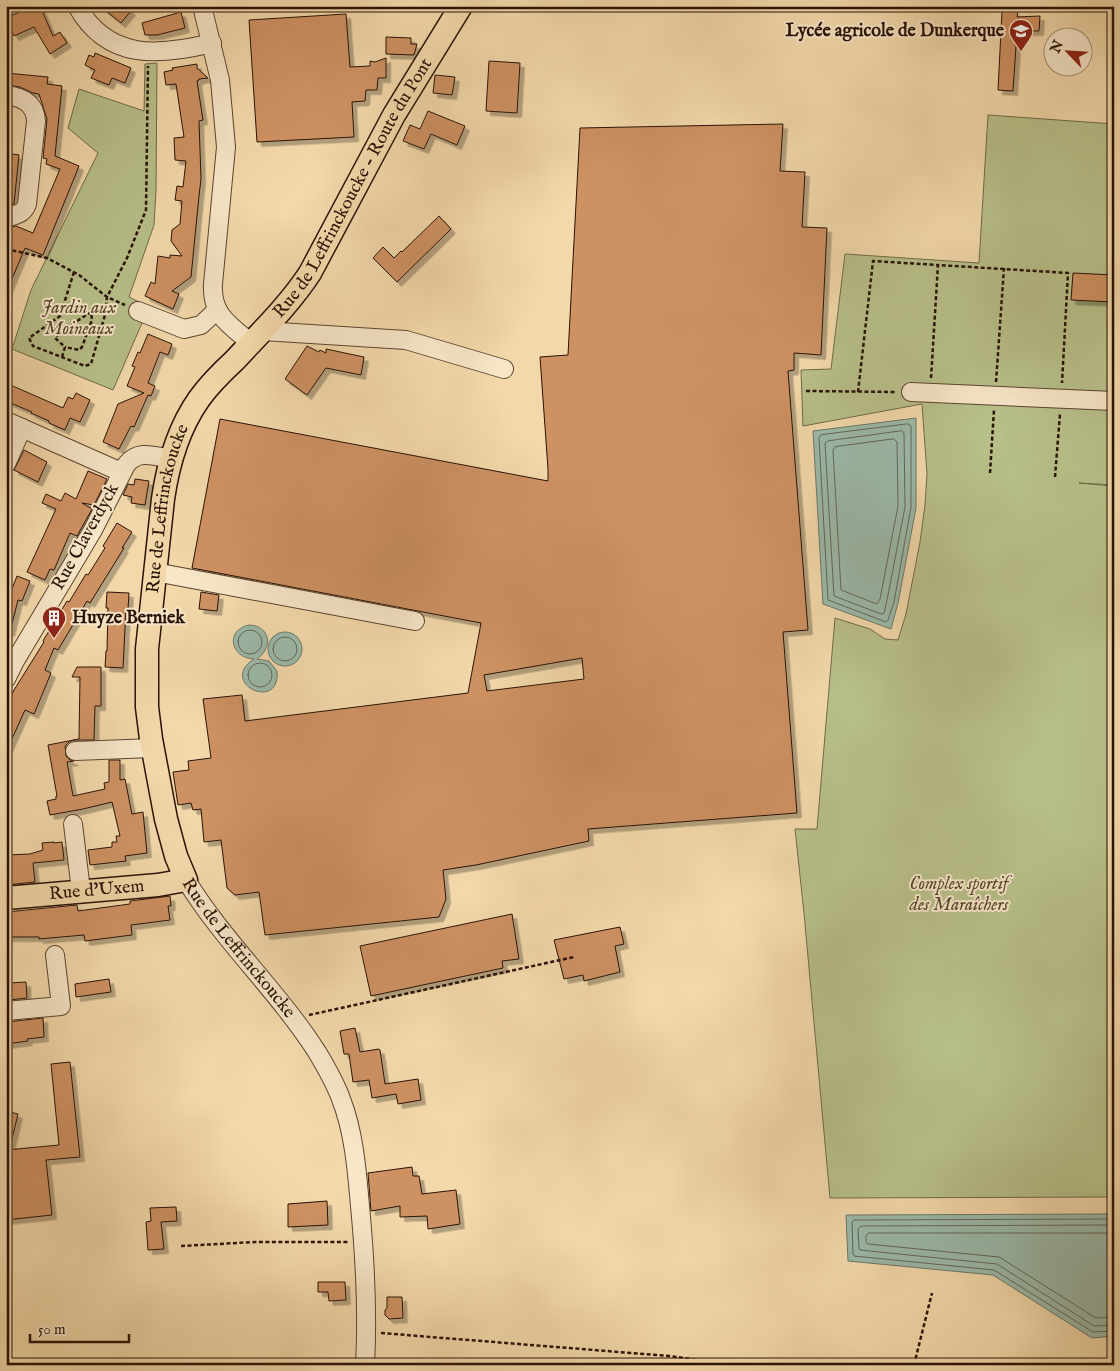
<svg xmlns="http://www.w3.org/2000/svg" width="1120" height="1371" font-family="'IM FELL English',serif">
<defs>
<filter id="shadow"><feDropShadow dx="4.5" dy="4.5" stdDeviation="0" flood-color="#0004"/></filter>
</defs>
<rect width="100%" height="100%" fill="#f3d9aa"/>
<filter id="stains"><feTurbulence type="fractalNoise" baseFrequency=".004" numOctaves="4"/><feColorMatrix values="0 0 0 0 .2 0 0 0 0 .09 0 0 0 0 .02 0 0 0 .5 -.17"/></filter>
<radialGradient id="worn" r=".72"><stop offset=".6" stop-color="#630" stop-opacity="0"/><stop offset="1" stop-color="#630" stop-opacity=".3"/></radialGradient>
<!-- green -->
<path fill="#b8c08a" stroke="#706a48" d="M157,63L156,190L154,225L129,297L149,307L113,390L12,349L31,290L98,153L68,128L79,89L144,111L145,64Z
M988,115L1114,124V485L1079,483L1114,486V1197L830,1198L804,913L795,829H817L835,618L870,629L885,639L898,640L906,614L920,542L925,505L927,474L922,404L803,426L801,370L831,369L845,254L979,263Z"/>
<!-- water -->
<path fill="#9bbaab" stroke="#6d7769" d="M916,418V508L898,603L891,629L823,604L813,431Z
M249,625C271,626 273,648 257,659L269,661L277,671C281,713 217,683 254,659C230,658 225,630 249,625Z
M268 649a17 17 0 1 1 34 0a17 17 0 1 1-34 0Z
M1114,1214V1336L1092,1338L993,1275L848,1261L846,1215Z"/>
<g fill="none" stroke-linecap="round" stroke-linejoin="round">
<!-- shore -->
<path stroke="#626659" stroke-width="1" d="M908,424L911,426V507L894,602L888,620L886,622L828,600L819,438L821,435Z
M902,431L904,433L905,507L887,600L884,613L881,614L834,596L825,443L828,441Z
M894,439L897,442L898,506L880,599L877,604L841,590L833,450L835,447Z
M238 642a12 12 0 1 1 24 0a12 12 0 1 1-24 0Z
M273 649a12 12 0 1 1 24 0a12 12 0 1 1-24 0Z
M248 675a12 12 0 1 1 24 0a12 12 0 1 1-24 0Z
M1114,1219L854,1220L852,1222L853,1254L854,1256L994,1270L1093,1332L1114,1331
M1114,1225L861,1226L858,1229L859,1248L860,1250L997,1264L1094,1326L1114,1325
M1114,1233H868L866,1236V1242L868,1244L999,1257L1096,1318L1114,1317"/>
</g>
<!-- building -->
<path fill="#ce9162" stroke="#281307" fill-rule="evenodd" filter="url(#shadow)" d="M33,6H40L53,36L60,32L67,43L50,54L34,27L14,36L6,18Z
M100,6H126L131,11L121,23Z
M1002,11L1018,12L1017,17L1040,16L1039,31H1017L1013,91L998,90Z
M181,12L185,28L157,35H145L142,23Z
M346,14L350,67L370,66V61L375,62L386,58V78H378L377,90H366L365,101L352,102L354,137L257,142L249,20Z
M386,37L411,38V44H417L414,55L386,54Z
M95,53L131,68L125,83L112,78L109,85L91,78L95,70L85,65L89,55L94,57Z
M489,61L520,63L517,113L486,111Z
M197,64V68L208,78L199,79V80L197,81L203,120L199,121L201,179L199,196L191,277L172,291L179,294L173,309L145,296L151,282L155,284L158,256L170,258V255L182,256L171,241L172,230L180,224L182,201L175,200L177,186L183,187L186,161L175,160L174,138L184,137L176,84L166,85L164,72L173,70L172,68Z
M6,73L48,77L47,84L62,86L55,156L79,166L43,255L25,248L6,293V235L9,228L16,226L33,233L60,169L46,164L47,159L43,158L47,119L39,94L33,93L20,87L6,85Z
M435,75L455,77L452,95L433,93Z
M428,111L465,126L457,145L431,134L424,149L403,141L410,125L420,129Z
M783,124L780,171L805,172L802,227L827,228L821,355L794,353V370L788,371L808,630L783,632L797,813L588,829L589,841L476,865L443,870L446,899L439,917L265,935L259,892L235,895L227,888L221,840L204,842L201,809L193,810L191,803L178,805L173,772L189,770L188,761L211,758L203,699L242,695L245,721L468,693L481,623L192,568L220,419L548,481V469L540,357L568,355L580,128ZM582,658L584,679L487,691L484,675Z
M6,153L19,155L14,204L6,203Z
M439,216L451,229L397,282L373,258L383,247L394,258L401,251L402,252Z
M1073,273L1114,275V302L1071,300Z
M148,334L172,344L168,355L160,352L148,383L155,386L151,396L148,395L134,427L131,426L119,449L103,442L118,404L144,393L127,386L135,367L132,366L138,352L140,353Z
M307,346L319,352L320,350L326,353V349L364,357L361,375L326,368L307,395L285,379Z
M6,383L63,408L68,397L73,399L76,393L90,400L80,422L70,418L65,430L49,423V421L31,413L32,412L6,401Z
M24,450L47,462L38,482L14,470Z
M88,471L107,479L94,505L82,503L92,509L77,536L70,533L54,570L50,569L45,580L27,572L56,509L42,503L46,494L61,501L65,493L76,499Z
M135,479L149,481L145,505L131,503L132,497L123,495L128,484L134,485Z
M117,523L132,532L122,548H124L90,603L87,601L58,650L54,648L45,670L51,673L37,707L34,714L25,710L6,752V708L14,690L44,642L43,641L67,601L69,602L86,574L88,575L105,548L103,546Z
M17,576L30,581L22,601L18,600L10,632L6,631V604Z
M107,592L129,593L128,609H126L123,668L105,667L106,651H107L108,608H106Z
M201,592L219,595L217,611L199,609Z
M77,667H101V706H95L94,740H74L69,742L65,746L66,756L70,760L74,761L67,762L73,796L105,789L104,783L109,782V760H120V780L125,779L132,814L143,812L147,853L125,856L126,861L90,865L88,850L112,847V842H117L116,836H120L112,802L83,809L50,815L47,801L56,799V796H57L48,745L79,739L80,677H72Z
M54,842V843L62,842L64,860L33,863L35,882L6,885V855L30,854L43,850L42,843Z
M170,896L171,906H168L170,920L131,925L132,935L85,941L84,935L39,939V937H6V912L77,905L78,911L130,904V901Z
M512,914L519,959L502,961L503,968L371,996L360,946Z
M620,927L624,944L615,946L620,972L584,981L583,975L564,979L554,940Z
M109,979L111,992L76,997L75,984Z
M26,982L27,998L9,1000V983Z
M43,1018L44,1037L27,1039L28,1041L6,1044V1022Z
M355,1028L360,1052L379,1049L380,1050L385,1084L418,1079L421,1100L398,1104L396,1094L372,1098L369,1080L353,1082L349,1054H344L340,1031Z
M70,1062L80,1157L46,1160L52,1215L6,1220V1150L59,1145L51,1064Z
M6,1111L18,1114L10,1147L6,1146Z
M412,1167L413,1176H419L422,1194L456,1190L460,1224L428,1229L427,1216L400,1217V1206L371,1211L368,1173Z
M327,1201L328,1225L288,1227V1204Z
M176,1207L177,1221L161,1222L164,1249L148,1250L146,1222L151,1221L150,1208Z
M318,1282H345L346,1300L329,1301L328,1292H318Z
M387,1297H402L403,1318L389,1319L385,1315V1310L387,1308Z"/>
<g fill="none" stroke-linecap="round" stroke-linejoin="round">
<!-- minor casing -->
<g stroke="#5b4430" stroke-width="20">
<g id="minor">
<path d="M77,6C108,61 159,56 212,43"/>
<path d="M202,6L220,80L226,147L213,284C211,315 230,325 251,343"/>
<path d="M6,95C22,97 35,103 36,121L27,204C24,214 15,215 6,218"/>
<path d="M138,311L184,329L201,325L217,310"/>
<path d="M263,331L406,340L504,369"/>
<path d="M911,392L1114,401"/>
<path d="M6,421L121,472"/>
<path d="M6,464L22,428"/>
<path d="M155,572L415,621"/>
<path d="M6,679L15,661L93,530L126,465C138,449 154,456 171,459"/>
<path d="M75,751L153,748"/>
<path d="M73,824L81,891"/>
<path id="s1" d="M186,880C224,942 278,991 317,1052C326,1067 335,1082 341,1099C354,1132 357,1171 360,1206C365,1259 368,1312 365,1365"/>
<path d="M6,1011L61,1006L55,955"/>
</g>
</g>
<!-- major casing -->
<g stroke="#281307" stroke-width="25">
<g id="major">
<path id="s2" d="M6,898L158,885L186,880L176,856L166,819L151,739L147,707V649L163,499C168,464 178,429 199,399C209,385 222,372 235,360C261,332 289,305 310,273L394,115L461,6"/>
</g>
</g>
<!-- path -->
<path stroke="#281307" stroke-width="2.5" stroke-dasharray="4 2.5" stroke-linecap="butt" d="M6,249L47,258L79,275L107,297L125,305
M74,272L60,316L29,338L33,346L85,366L91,364L105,315L107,297L127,258L146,210L148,66
M62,357L65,347L55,338L60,332L91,312L92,320L82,347L79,350L65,347
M931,378L938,265L1068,273L1062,383
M996,382L1004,268
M806,391L897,392
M858,392L873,261L938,265
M990,473L994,410
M1055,477L1060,414
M309,1015L574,957
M181,1246L255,1242H349
M381,1333L669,1356L735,1365
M914,1365L932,1293"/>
<!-- minor -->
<use href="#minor" stroke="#f7e6c8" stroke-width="18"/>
<!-- major -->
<use href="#major" stroke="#f3d9aa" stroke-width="22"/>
</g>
<!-- icons -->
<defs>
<g id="school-pin" transform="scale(1.25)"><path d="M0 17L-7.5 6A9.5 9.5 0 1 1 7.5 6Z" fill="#8f2418" stroke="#f7e6c8"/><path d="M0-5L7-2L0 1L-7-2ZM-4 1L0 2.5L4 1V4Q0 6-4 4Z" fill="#fff"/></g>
<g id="building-pin" transform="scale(1.25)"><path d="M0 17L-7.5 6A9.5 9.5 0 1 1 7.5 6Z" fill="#8f2418" stroke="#f7e6c8"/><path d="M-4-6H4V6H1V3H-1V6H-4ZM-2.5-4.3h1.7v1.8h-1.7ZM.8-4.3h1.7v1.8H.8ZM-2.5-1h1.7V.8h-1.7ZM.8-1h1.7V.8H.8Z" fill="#fff"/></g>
</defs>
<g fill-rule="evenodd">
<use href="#school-pin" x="1021" y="31"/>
<use href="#building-pin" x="54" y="618"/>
</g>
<g text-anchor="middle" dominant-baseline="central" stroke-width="4" stroke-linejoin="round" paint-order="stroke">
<!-- poi labels -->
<g font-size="18" font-weight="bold" fill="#281307" stroke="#f7e6c8" text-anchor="end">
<text x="1004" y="31">Lycée agricole de Dunkerque</text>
<text x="72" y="618" text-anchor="start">Huyze Berniek</text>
</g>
<!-- street labels -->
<g font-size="18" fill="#281307" stroke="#f7e6c8">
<text stroke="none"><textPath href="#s2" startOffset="938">Rue de Leffrinckoucke - Route du Pont</textPath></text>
<text stroke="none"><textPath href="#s2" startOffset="559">Rue de Leffrinckoucke</textPath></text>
<text transform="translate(86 537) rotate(-61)">Rue Claverdyck</text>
<text stroke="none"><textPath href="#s2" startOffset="91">Rue d'Uxem</textPath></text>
<text stroke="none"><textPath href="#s1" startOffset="86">Rue de Leffrinckoucke</textPath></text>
</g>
<!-- park labels -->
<g font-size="18" font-style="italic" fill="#53472e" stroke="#f7e6c8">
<text x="79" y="308">Jardin aux<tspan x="79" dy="21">Moineaux</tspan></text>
<text x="959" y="884">Complex sportif<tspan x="959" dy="21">des Maraîchers</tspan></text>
</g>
</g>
<!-- margin -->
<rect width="1120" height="1371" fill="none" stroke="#f3d9aa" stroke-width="25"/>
<rect x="8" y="8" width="1105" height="1356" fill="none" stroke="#281307" stroke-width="2.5"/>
<rect x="12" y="12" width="1095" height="1346" fill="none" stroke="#281307"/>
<!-- north arrow -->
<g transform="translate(1068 52) rotate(295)"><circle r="24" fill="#f7e6c8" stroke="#a4927b"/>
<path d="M0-4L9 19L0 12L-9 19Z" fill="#8f2418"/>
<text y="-8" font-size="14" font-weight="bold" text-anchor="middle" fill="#281307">N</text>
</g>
<!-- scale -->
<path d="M30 1334v8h99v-8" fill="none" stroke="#281307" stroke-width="2.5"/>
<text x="38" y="1334" font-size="15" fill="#281307" stroke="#f7e6c8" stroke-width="4" paint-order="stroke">50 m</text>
<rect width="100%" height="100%" filter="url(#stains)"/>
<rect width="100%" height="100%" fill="url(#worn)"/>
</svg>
